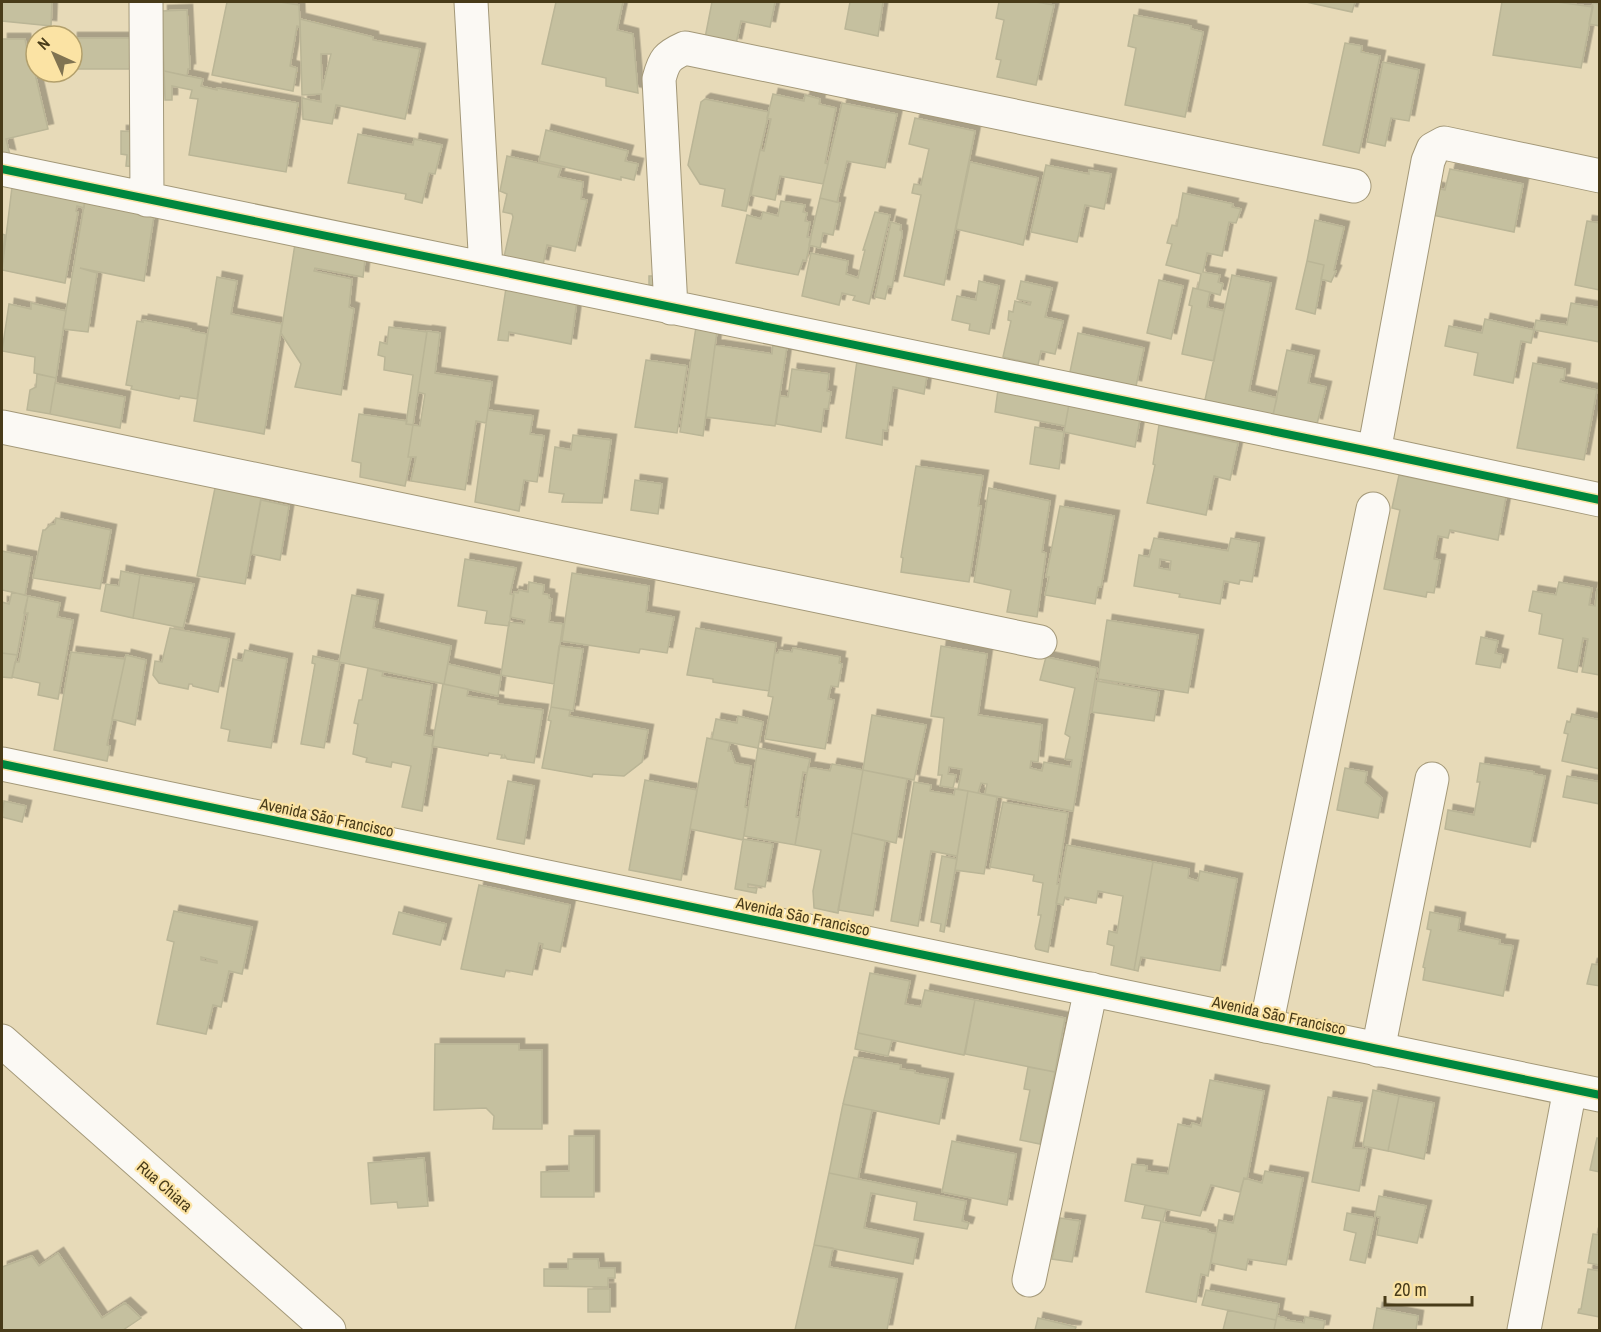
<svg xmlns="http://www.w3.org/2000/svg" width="1601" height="1332" font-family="'Archivo Narrow',sans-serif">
<defs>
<filter id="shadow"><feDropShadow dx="5.5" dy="-5.5" stdDeviation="0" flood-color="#0004"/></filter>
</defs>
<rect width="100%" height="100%" fill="#e7dab8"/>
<!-- building -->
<path fill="#c5c09f" stroke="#bab596" stroke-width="1.5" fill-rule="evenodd" filter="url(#shadow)" d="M2,2H52L51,26L2,21Z
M227,2H280L299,5L300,27L297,26L290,66L297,68L293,91L212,75Z
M556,2H623L617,30L633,34L638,93L606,86V78L542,64Z
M712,2H775L770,27L741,21L736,44L705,38Z
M850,2H883L878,36L845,29Z
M999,2H1036L1054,5L1036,85L997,77L1001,60L996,59L1004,20L996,18Z
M1306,2H1355L1352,12Z
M1502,2H1557L1593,7L1581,68L1493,55Z
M1593,3L1600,4V26L1589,24Z
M187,10L190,69H188L187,76L164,71L162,11Z
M1134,15L1191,26V29L1203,32L1185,117L1125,105L1136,48L1128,46Z
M300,19L373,37V40L420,49L405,119L336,105L332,124L303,119L302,98L321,102V94L302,95ZM321,54H331L322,90Z
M72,38H134L135,69H72Z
M2,39H25L30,66L33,65L48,129L6,139L10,155L2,153Z
M1345,43L1362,46L1361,52L1380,56L1359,153L1323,145Z
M1383,62L1419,70L1409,121L1391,118L1385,146L1367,142Z
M164,71L203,79L201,86L217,90V88L298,103L286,172L189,155L198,99L190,98L192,90L172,86V100H165Z
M773,94L804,101L805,95L820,99L819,104L836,108L825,163L828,164L823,184L780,176L775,200L751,195L760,150L764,151L771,119L767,118Z
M705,99L769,112L746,211L722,206L725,189L700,184L688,165L701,102Z
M842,103L897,114L885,168L847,161L837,202L820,198Z
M915,118L975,131L944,285L904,276L921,195L912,193L914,184L921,185L929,149L909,144Z
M546,130L628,151L625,161L638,164L634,180L621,177V180L539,161Z
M121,131L138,132V167L126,166L127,155L121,154Z
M358,134L413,145L414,139L442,145L435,174L429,173L422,203L405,199L406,194L348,183Z
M507,156L561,168L558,177L583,182L581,199L587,200L575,251L547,245L543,265L504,257L513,217L512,214L503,212L507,194L500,191Z
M970,162L1038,178L1023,245L956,229Z
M1046,165L1089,174V170L1111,174L1104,209L1085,205L1077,242L1031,232Z
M1450,169L1523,184L1514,232L1432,215L1437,188L1445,190Z
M12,187L85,200L84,208L77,206L76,211L78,212L65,283L2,270Z
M1183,193L1233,204L1232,207L1241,209L1236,223L1229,222L1222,256L1207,253L1203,272L1220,275L1218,282L1223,284L1220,295L1198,289L1201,274L1166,265L1172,244L1167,243L1172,225L1177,226Z
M820,198L840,203L833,235L823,233L820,248L809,245Z
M85,200L154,215L144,281L80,268L97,273L88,332L63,329Z
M781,201L805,205L803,212L807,213L805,221L810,222L807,237L811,238L806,261L803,260L798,275L736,263L747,215L761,219L763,212L778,216Z
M875,212L890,215L869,304L853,300L855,296L842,293L839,305L802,296L811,253L848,261L846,274L858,278L865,250H863Z
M1315,220L1344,227L1334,270L1336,271L1331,282L1321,279L1324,265L1307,261Z
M1587,221L1600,223V290L1575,285Z
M891,222L901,225L900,230L902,231V235L892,287L888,286L885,299L875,297Z
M2,234L5,235L2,261Z
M295,244L365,259L363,277L315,268L314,271L352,279L349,307L354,309L341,395L295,387L301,364L281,333Z
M1307,261L1324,265L1315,314L1296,309Z
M1232,275L1271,283L1249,391L1277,398L1273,415L1205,400Z
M649,276H655L654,285H649Z
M217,277L237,281L231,314L282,324L264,434L194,421Z
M1159,280L1183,286L1171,339L1147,333Z
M979,281L999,286L989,334L969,330L970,324L952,320L957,296L976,300Z
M1021,281L1052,288L1045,317L1063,321L1055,354L1041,351L1038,365L1003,357L1011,321L1008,320L1009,311L1013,312L1015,301L1030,305L1031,302L1017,299Z
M506,288L577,300L571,344L509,332L508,341L498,340Z
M1193,288L1210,292L1207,307L1224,311L1214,361L1182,354L1192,306L1189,305Z
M31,303L66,311L56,378L34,373L35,357L2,351L9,304L31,309Z
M1571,303L1600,308V342L1534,330L1536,320L1567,325Z
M1485,319L1534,330L1531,343L1521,341L1513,383L1474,375L1478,353L1445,346L1449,326L1482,333Z
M143,320L191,329V331L207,334L197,399L180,396L179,399L131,389L132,386L126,385L137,321L143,322Z
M389,327L427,332L413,425L406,424L413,375L384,370L385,357L378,355L380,342L387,344Z
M696,327L717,331L703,436L680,432Z
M427,331L440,333L435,373L492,382L486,423L476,421L465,490L411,481L416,457H408L413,425L420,426L425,394L418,392Z
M1078,333L1144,348L1136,386L1070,372Z
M773,343L787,346L775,426L706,417L715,345L772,354Z
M1287,350L1314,356L1308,383L1326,387L1317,424L1273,415Z
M646,360L687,366L677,433L635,427Z
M857,361L927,375L924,394L893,387L887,431L883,430L882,445L846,438Z
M1533,363L1565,369L1564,379H1561L1560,382L1597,390L1584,460L1517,448Z
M792,369L829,374L827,391L831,392L828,409H824L821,432L776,424L780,396L788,397Z
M37,374L56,378L50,414L27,410L30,390L36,387Z
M55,383L125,397L120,428L50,414Z
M998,390L1069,404L1065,426L995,412Z
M1069,404L1140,419L1135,447L1064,432Z
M488,410L533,416L530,434L544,436L537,482L524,480L519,511L475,502Z
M359,414L407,421L406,424L413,425L408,457H411L405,486L360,477L361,463L352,461Z
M1159,425L1238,443L1230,480L1214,476L1206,515L1147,503L1155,465L1153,464Z
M1035,427L1064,432L1059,469L1030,464Z
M573,435L611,440L602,503L562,502L564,494L549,492L555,447L571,450Z
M916,466L983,476L978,506H981L969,582L901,572L903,558L901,557Z
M1399,475L1506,497L1498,540L1450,530L1448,538L1438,536L1434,559L1440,560L1434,593L1427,592L1426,597L1384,589L1400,510L1392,508Z
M635,480L662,484L658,514L631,510Z
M215,488L261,498L245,584L197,576Z
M989,488L1050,501L1042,552L1046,553L1037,617L1007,612L1011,590L974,582Z
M261,500L289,506L280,560L251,554Z
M1060,506L1114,516L1101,587H1098L1095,604L1045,595L1049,577H1046Z
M56,518L111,530L100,589L33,578L43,530H45L50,525L55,524Z
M1154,538L1228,551L1231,538L1259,543L1252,582L1240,580L1239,584L1224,581L1220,604L1179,597L1180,594L1134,586L1139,555L1149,557ZM1160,559L1171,561L1170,570L1159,568Z
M2,551L32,557L25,595L2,590Z
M465,559L516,568L510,594L514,595L509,626L485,623L487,611L458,606Z
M121,571L140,575L133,618L101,611L106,584L119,586Z
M572,573L649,586L646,612L674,617L667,653L642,649H640L639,653L562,641Z
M140,575L194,584L183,628L133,618Z
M529,582L544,585L543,594L549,595V598L552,599L549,622L563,624L554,684L501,675L509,622L524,624L525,620L510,617L514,592L518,593L519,590L528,592Z
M1559,582L1592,588L1589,605L1595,606L1597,589H1600V675L1582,672L1588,639L1583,638L1577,672L1558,668L1563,639L1539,634L1542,614L1529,611L1533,591L1556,595Z
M12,592L28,596L17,655L2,653V602L9,604Z
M352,595L378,600L373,628L451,646L444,684L339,662Z
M28,596L60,603L57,617L73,620L58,699L38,695L40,683L12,677L15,662H19L28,613H24Z
M1107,620L1198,635L1188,693L1098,679Z
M170,628L229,639L218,692L193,686L192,684H189L188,689L159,683L153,675L155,661L162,662Z
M696,628L776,643L769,691L713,682V679L687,675Z
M1481,637L1498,641L1495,653L1503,655L1500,668L1476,664Z
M559,646L583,649L573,711L551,707Z
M941,646L987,654L978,715L1042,725L1038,762L1031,761L1030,768L1042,771L1044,762L1071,767L1072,760L1065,759L1070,737L1065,734L1075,688L1040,680L1046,657L1097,668L1073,811L985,794L987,784L981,783L978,793L958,789L962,769L949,767L948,774L956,775L953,788L940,786L942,775H938L944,718L931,716Z
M793,648L840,657L839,663L842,664L838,687L831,686L828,699L834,700L825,749L765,739L773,697L768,696L775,653H778L779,650L792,652Z
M245,650L287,659L271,748L228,741L230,730L221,728L233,659L242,661Z
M71,652L125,659L107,745L110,746L107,761L54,750Z
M2,653L17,655L12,678L2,677Z
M126,655L146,660L135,725L112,719Z
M313,656L340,662L324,748L301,744L315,664L312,663Z
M448,664L501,676L498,696L444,684Z
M368,668L383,672L382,676L432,685L424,735L434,737L422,811L402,807L411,766L392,762L391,767L366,762L367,758L353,754L358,724L354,723L359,700H362Z
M1097,681L1159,692L1154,721L1092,712Z
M443,684L468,689L467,696L498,701V704L543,710L534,763L507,759L505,756V758H501L502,755L489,753L488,756L432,746Z
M551,707L570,710L569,716L648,730L642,762L624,776L593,774L592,777L542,768L551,721L548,720Z
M1572,714L1600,720V769L1562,761L1568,734L1564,733L1567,721L1570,722Z
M872,715L926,725L914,780L863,770Z
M738,716L763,722L758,748L712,739L716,719L737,723Z
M707,738L730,743L728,751H731L735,763L751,766L745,807L748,808L743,840L690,829Z
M758,748L810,759L807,773L803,772L796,817L800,818L795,845L744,836Z
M1480,763L1534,772V774L1545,776L1530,847L1445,829L1448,810L1474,815L1480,782H1477Z
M832,764L863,770L838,913L814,908L813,891L821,850L795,845L808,767L830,771Z
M1345,768L1367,772L1365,783L1382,798L1378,818L1337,810Z
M863,770L907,779L896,843L852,833Z
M1567,776L1600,782V804L1563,797Z
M645,780L697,790L681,880L629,870Z
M508,781L534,786L524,844L497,839Z
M914,782L931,785L930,791L954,795L955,789L968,791L957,856L931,851L918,926L891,921Z
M968,791L997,797L984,874L955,870Z
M4,801L26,806L22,822L2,817Z
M1003,802L1068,813L1059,870L1057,884H1060L1048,952L1036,949L1035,946L1041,915H1038L1043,883L1033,881L1034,875L990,867Z
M852,833L885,841L873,916L838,910Z
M743,839L773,844L765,887L748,884V887L757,888L756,893L735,889Z
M1067,845L1153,862L1134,970L1111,965L1114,946L1107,944L1109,931L1117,933L1123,896L1098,891L1096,903L1065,897L1063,905L1056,903Z
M942,856L957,859L944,932L940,931L941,924L931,922Z
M1153,862L1189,869L1188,878L1198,881L1200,871L1237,879L1220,971L1141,957L1138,971L1134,970Z
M479,885L570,905L560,952L542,948L543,944L539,943L532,975L506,970L504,977L461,969Z
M174,911L252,927L242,974L229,971L221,1007L213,1005L206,1034L157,1024L174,942L167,940ZM201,957L217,961V963L201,960Z
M399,912L446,924L440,945L393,934Z
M1430,912L1460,918L1458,931L1500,940L1499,944L1513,946L1503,996L1423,980L1425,968L1423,967L1431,930L1427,929Z
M1592,964L1600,965V986L1587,984Z
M870,973L910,981L905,1004L921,1007L925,990L975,1000L964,1055L858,1033Z
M975,1000L1065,1018L1055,1072L965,1054Z
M858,1033L892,1040L888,1056L855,1049Z
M435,1044H519V1050H542V1129H493L494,1116L486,1108L434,1110Z
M854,1057L901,1065L900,1069L915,1071V1073L948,1079L939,1124L843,1104Z
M1028,1067L1055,1072L1040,1144L1020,1140L1030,1090L1024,1089Z
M1210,1080L1264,1091L1247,1179L1244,1178L1240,1192L1211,1185L1200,1216L1125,1201L1132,1164L1147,1166L1146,1171L1168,1174L1178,1124L1191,1127L1192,1123L1201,1126Z
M1373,1090L1399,1096L1388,1151L1363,1146Z
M1399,1096L1434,1103L1424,1159L1388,1151Z
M1328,1097L1362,1103L1353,1148L1367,1149L1359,1191L1312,1182Z
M843,1104L872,1110L858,1179L829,1173Z
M569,1136H594V1197H541V1172L569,1171Z
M1597,1138L1600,1139V1172L1590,1170Z
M952,1141L1016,1154L1007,1205L942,1192Z
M424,1158L428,1206L398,1208L397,1202L371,1204L368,1163Z
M1265,1171L1303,1178L1286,1265L1248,1259L1246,1270L1211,1263L1219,1220L1233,1223L1244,1178L1262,1183Z
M829,1173L966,1201L962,1221L969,1223L967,1229L914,1220L917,1202L871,1193L864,1228L918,1239L913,1264L814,1245Z
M1379,1196L1426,1206L1417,1243L1377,1235L1380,1217L1375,1216Z
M1145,1205L1166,1209L1163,1221V1222L1208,1230V1232L1216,1234L1208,1276L1201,1274L1196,1302L1146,1292L1161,1221L1142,1218Z
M1347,1213L1375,1218L1365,1263L1350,1260L1356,1233L1344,1230Z
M1060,1218L1080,1221L1072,1262L1052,1259Z
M1593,1234L1600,1235V1265L1588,1263Z
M814,1245L833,1248L829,1267L897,1279L887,1330H795Z
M58,1253L102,1318L125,1303L141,1318L123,1330H2V1267L32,1256L39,1266Z
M568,1259H598L599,1268H615V1278H608V1287L544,1286V1269H568Z
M1588,1269L1600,1271V1317L1578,1313L1579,1309H1581Z
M588,1289H610V1312H588Z
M1206,1290L1279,1304L1276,1320L1202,1305Z
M1377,1308L1418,1316L1416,1330H1373Z
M1228,1310L1276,1320L1274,1330H1223Z
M1277,1316L1286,1318V1320L1304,1323L1305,1317L1325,1321L1323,1330H1274Z
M1038,1318L1076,1327L1075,1330H1035Z"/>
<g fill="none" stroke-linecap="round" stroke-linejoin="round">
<!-- minor casing -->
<g stroke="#a39878" stroke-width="35">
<path id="minor" d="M146,2L147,200
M471,2L486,269
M2,169L1374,452L1600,500
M671,308L659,79C664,60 667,56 685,48L1354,186
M2,427L1040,642
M1374,452L1428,161L1433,149L1444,143L1600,176
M1266,1026L1373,509
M2,1041L329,1330
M1378,1050L1432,779
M1029,1280L1091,989
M1524,1330L1570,1089"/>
</g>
<!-- tertiary casing -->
<g stroke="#a39878" stroke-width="35">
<path id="tertiary" d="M2,764L1600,1095"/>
</g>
<!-- minor -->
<use href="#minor" stroke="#fbf9f4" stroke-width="33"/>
<!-- tertiary -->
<use href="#tertiary" stroke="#fbf9f4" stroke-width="33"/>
<!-- cycleway casing -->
<g stroke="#fbe3a4" stroke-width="11">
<path id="cycleway" d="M2,169L1374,452L1600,500
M2,764L1600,1095"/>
</g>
<!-- cycleway -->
<use href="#cycleway" stroke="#00873e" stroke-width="8"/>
</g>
<g text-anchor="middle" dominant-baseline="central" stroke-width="4.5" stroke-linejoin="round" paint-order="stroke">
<!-- street labels -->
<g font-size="16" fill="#483b19" stroke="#fbe3a4">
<text transform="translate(327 817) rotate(12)">Avenida São Francisco</text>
<text transform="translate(803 916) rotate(12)">Avenida São Francisco</text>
<text transform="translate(1279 1015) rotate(12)">Avenida São Francisco</text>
<text transform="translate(165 1186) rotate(41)">Rua Chiara</text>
</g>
</g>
<!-- border -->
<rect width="1601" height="1332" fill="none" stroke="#483b19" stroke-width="6"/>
<!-- north arrow -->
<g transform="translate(54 54) rotate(315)"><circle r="28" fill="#fbe3a4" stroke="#b3a06c" stroke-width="1.5"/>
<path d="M0-4.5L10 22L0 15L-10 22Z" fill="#807351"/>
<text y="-9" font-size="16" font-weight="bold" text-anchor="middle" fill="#483b19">N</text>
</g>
<!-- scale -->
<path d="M1385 1296v9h87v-9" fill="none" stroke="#483b19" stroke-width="3"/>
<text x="1394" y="1296" font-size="18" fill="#483b19" stroke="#fbe3a4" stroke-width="4.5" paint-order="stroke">20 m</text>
</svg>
